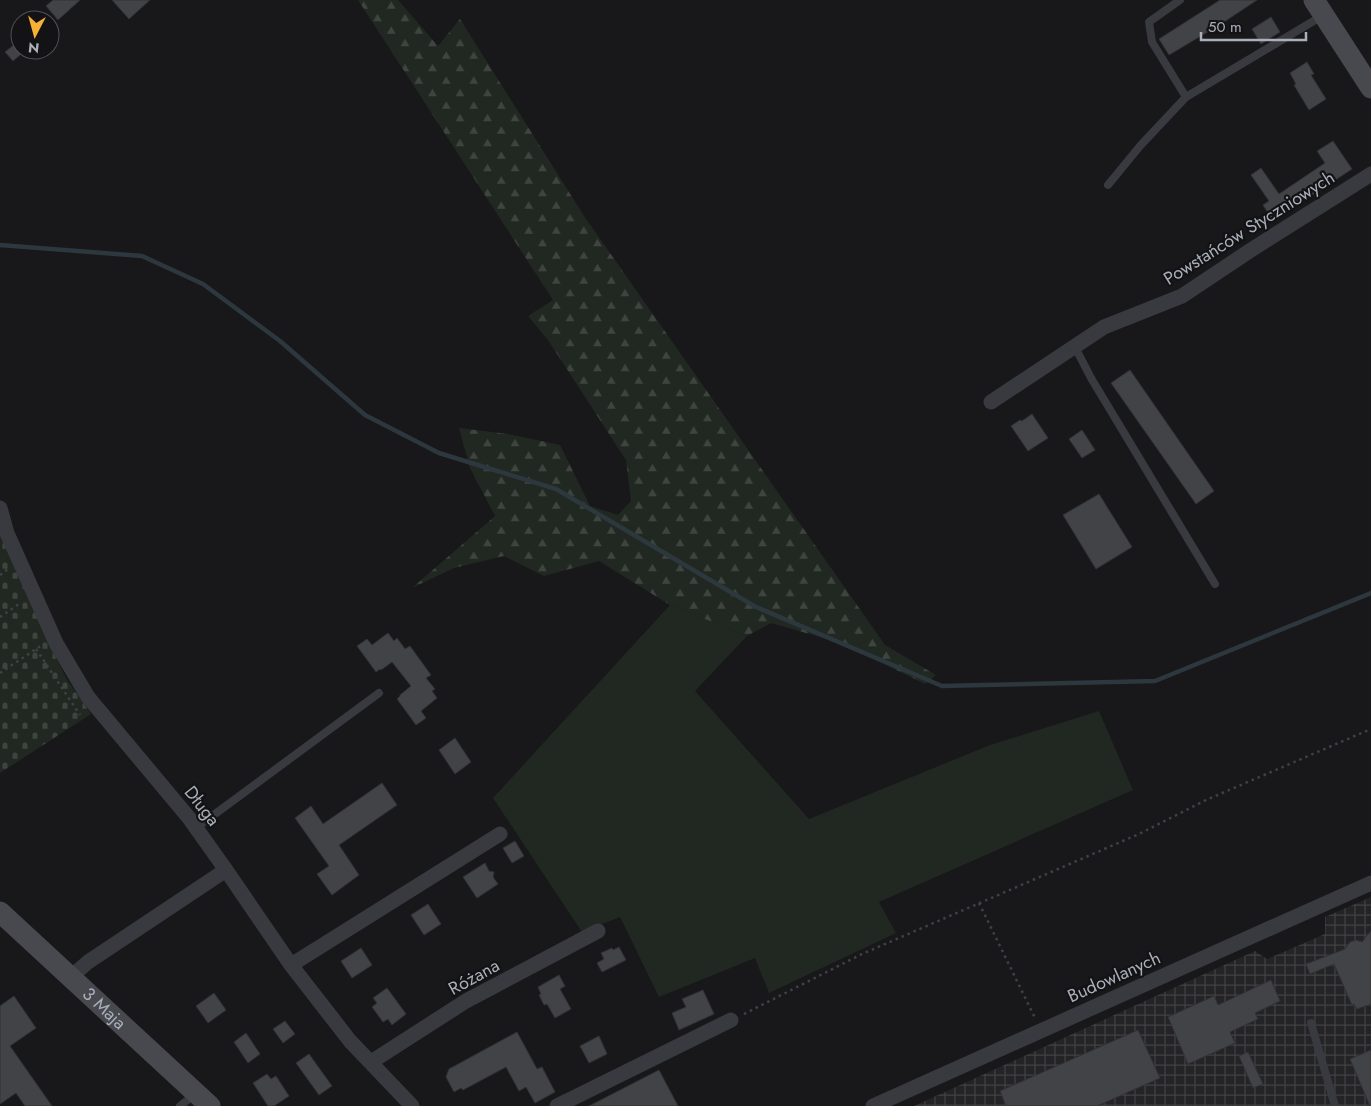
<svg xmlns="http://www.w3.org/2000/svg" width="1371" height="1106" font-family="Jost,sans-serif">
<defs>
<pattern id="industrial-grid" width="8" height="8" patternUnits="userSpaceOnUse" patternTransform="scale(1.25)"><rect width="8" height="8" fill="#242427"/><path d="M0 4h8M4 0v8" fill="none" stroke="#414144"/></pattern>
<pattern id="forest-firs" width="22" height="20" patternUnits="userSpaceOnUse" patternTransform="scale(1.25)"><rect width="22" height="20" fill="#202821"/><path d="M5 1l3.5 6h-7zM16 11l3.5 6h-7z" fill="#3e453f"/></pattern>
<pattern id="cemetery-stones" width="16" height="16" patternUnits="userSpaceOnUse" patternTransform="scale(1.25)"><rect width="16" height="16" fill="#202821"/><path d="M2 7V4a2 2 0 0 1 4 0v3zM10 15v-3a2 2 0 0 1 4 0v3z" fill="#3e453f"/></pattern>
</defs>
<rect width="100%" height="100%" fill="#18181a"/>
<!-- industrial -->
<path fill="url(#industrial-grid)" d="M1371,897V1106H914L1255,951L1267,959L1325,934V917Z"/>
<!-- grass -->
<path fill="#202821" d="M670,605L747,636L695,691L809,819L990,745L1099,711L1133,790L879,902L896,933L769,993L755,958L659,997L620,917L582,932L493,798Z"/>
<!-- forest -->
<path fill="url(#forest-firs)" d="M358,0H398L438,46L460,19L584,216L885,645L936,675L925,684L841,643L771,623L747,636L670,605L599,561L544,576L504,556L454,568L412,588L495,516L470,468L459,428L508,434L560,445L590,506L618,515L631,501L626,460L548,340L528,316L553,300Z"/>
<!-- cemetery -->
<path fill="url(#cemetery-stones)" d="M0,532L48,642L66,678L91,714L0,773Z"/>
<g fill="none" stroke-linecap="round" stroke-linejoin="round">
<!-- stream -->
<path stroke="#2d373e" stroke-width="4.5" d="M0,245L142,256L203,284L280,341L365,415L439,453L556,489L756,607L942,686L1155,681L1371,593"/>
</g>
<!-- building -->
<path fill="#424347" stroke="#323236" d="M53,0H80L58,20L46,6Z
M112,0H150L129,19Z
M1220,0H1257L1221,24L1169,55L1159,39Z
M1271,17L1280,32L1261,44L1252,29Z
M20,40V55L13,61L5,52Z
M1307,62L1314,74L1311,75L1326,99L1309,110L1294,85L1296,84L1290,73Z
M1333,141L1352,169L1273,221L1263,205L1269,201L1251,175L1261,168L1279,194L1325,163L1317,151Z
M1130,370L1214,491L1196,504L1111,383Z
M1032,414L1048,438L1028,451L1011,426L1020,420L1022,421Z
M1082,430L1095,450L1082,458L1069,439Z
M1099,494L1132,547L1096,569L1063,515Z
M388,633L394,641L397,638L405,649L410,646L431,675L426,678L435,689L432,691L437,698L421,711L426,718L416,725L397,699L400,696V695L411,686L392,662L381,670L380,669L376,672L357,646L367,639L372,645Z
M455,738L471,762L455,774L439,750Z
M382,783L397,805L339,845L359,875L332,895L317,874L329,866L295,818L311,806L323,824Z
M515,841L524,856L512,863L503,848Z
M485,863L489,871L494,872L493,877L498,884L477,898L463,877Z
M428,904L441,924L424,935L411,915Z
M1371,931V1004L1357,1009L1354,1004L1352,1005L1334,964L1310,974L1306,964L1345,949L1350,942L1356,940L1362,942Z
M619,947L626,960L602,972L597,963L604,959L601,953L612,948L613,950Z
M361,948L372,965L352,978L341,961Z
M559,975L565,986L560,989L571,1009L555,1018L547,1004L544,1005L539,995L541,994L538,987Z
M1271,980L1280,1001L1255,1013L1258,1019L1230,1032L1235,1043L1188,1064L1168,1017L1214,996L1218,1005Z
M387,988L406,1014L392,1025L388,1019L383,1022L372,1007L377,1003L373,998Z
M703,990L714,1014L679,1030L672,1013L686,1007L682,999Z
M214,993L226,1010L208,1023L196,1006Z
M14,996L36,1028L10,1046L52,1106H25L16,1093L0,1104V1006Z
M285,1021L295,1034L283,1043L273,1029Z
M1138,1030L1160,1078L1097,1106H1006L1000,1091Z
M517,1032L537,1069L542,1067L555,1092L535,1103L526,1087L519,1091L506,1067L463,1090L461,1088L454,1092L446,1077L449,1069Z
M246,1033L260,1054L248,1063L234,1042Z
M599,1036L607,1054L589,1063L580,1046Z
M1371,1050V1106H1370L1350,1059Z
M1248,1052L1263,1084L1253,1088L1239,1056Z
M309,1054L332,1086L319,1095L296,1063Z
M659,1070L678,1106H589Z
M267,1074L271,1079L276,1076L289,1096L274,1106H268L253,1083Z"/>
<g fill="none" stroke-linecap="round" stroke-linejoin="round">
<!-- path -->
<path stroke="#3f4146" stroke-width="2.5" stroke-dasharray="2.5 4" stroke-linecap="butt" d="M0,575L8,569
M0,617L19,604
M36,649L80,715
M0,673L42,645
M979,903L1035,1018
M744,1014L862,954L1139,834L1206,800L1371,729"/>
<!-- lane -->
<path stroke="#393a3f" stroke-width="8" d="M1180,0L1149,22L1152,42L1186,97L1322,16
M1108,185L1140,146L1186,97
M1075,347L1091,378L1215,584
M196,828L379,693
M1311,1023L1335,1106
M180,1106L195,1094"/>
<!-- street -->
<path stroke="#393a3f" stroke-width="15" d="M991,402L1104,327L1182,296L1251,250L1371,174
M0,508L7,533L56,643L88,697L189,818L226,870L291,965L350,1041L412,1106
M291,965L500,834
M71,977L88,962L226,870
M371,1062L466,1001L598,931
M557,1106L731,1020
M873,1106L1371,883"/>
<!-- secondary -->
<g stroke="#47494f" stroke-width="21">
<path d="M1314,0L1371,88"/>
<path id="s1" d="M0,912L210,1106"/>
</g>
</g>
<g text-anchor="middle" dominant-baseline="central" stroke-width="4.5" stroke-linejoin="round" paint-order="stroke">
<!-- street labels -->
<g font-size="18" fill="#aaafba" stroke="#131315">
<text transform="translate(1249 228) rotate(-32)">Powstańców Styczniowych</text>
<text transform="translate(202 806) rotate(52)">Długa</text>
<text transform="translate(474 977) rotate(-29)">Różana</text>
<text transform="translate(1114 977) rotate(-24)">Budowlanych</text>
<text stroke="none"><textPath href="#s1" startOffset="142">3 Maja</textPath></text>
</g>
</g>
<!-- north arrow -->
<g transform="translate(35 35) rotate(186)"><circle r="24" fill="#131315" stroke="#4f5157"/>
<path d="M0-4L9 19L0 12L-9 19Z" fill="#f5b235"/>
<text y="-8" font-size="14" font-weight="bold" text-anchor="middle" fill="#aaafba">N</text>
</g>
<!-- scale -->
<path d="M1201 32v8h105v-8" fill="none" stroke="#aaafba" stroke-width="2.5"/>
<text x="1208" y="32" font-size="15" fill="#aaafba" stroke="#131315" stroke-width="4" paint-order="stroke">50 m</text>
</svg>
